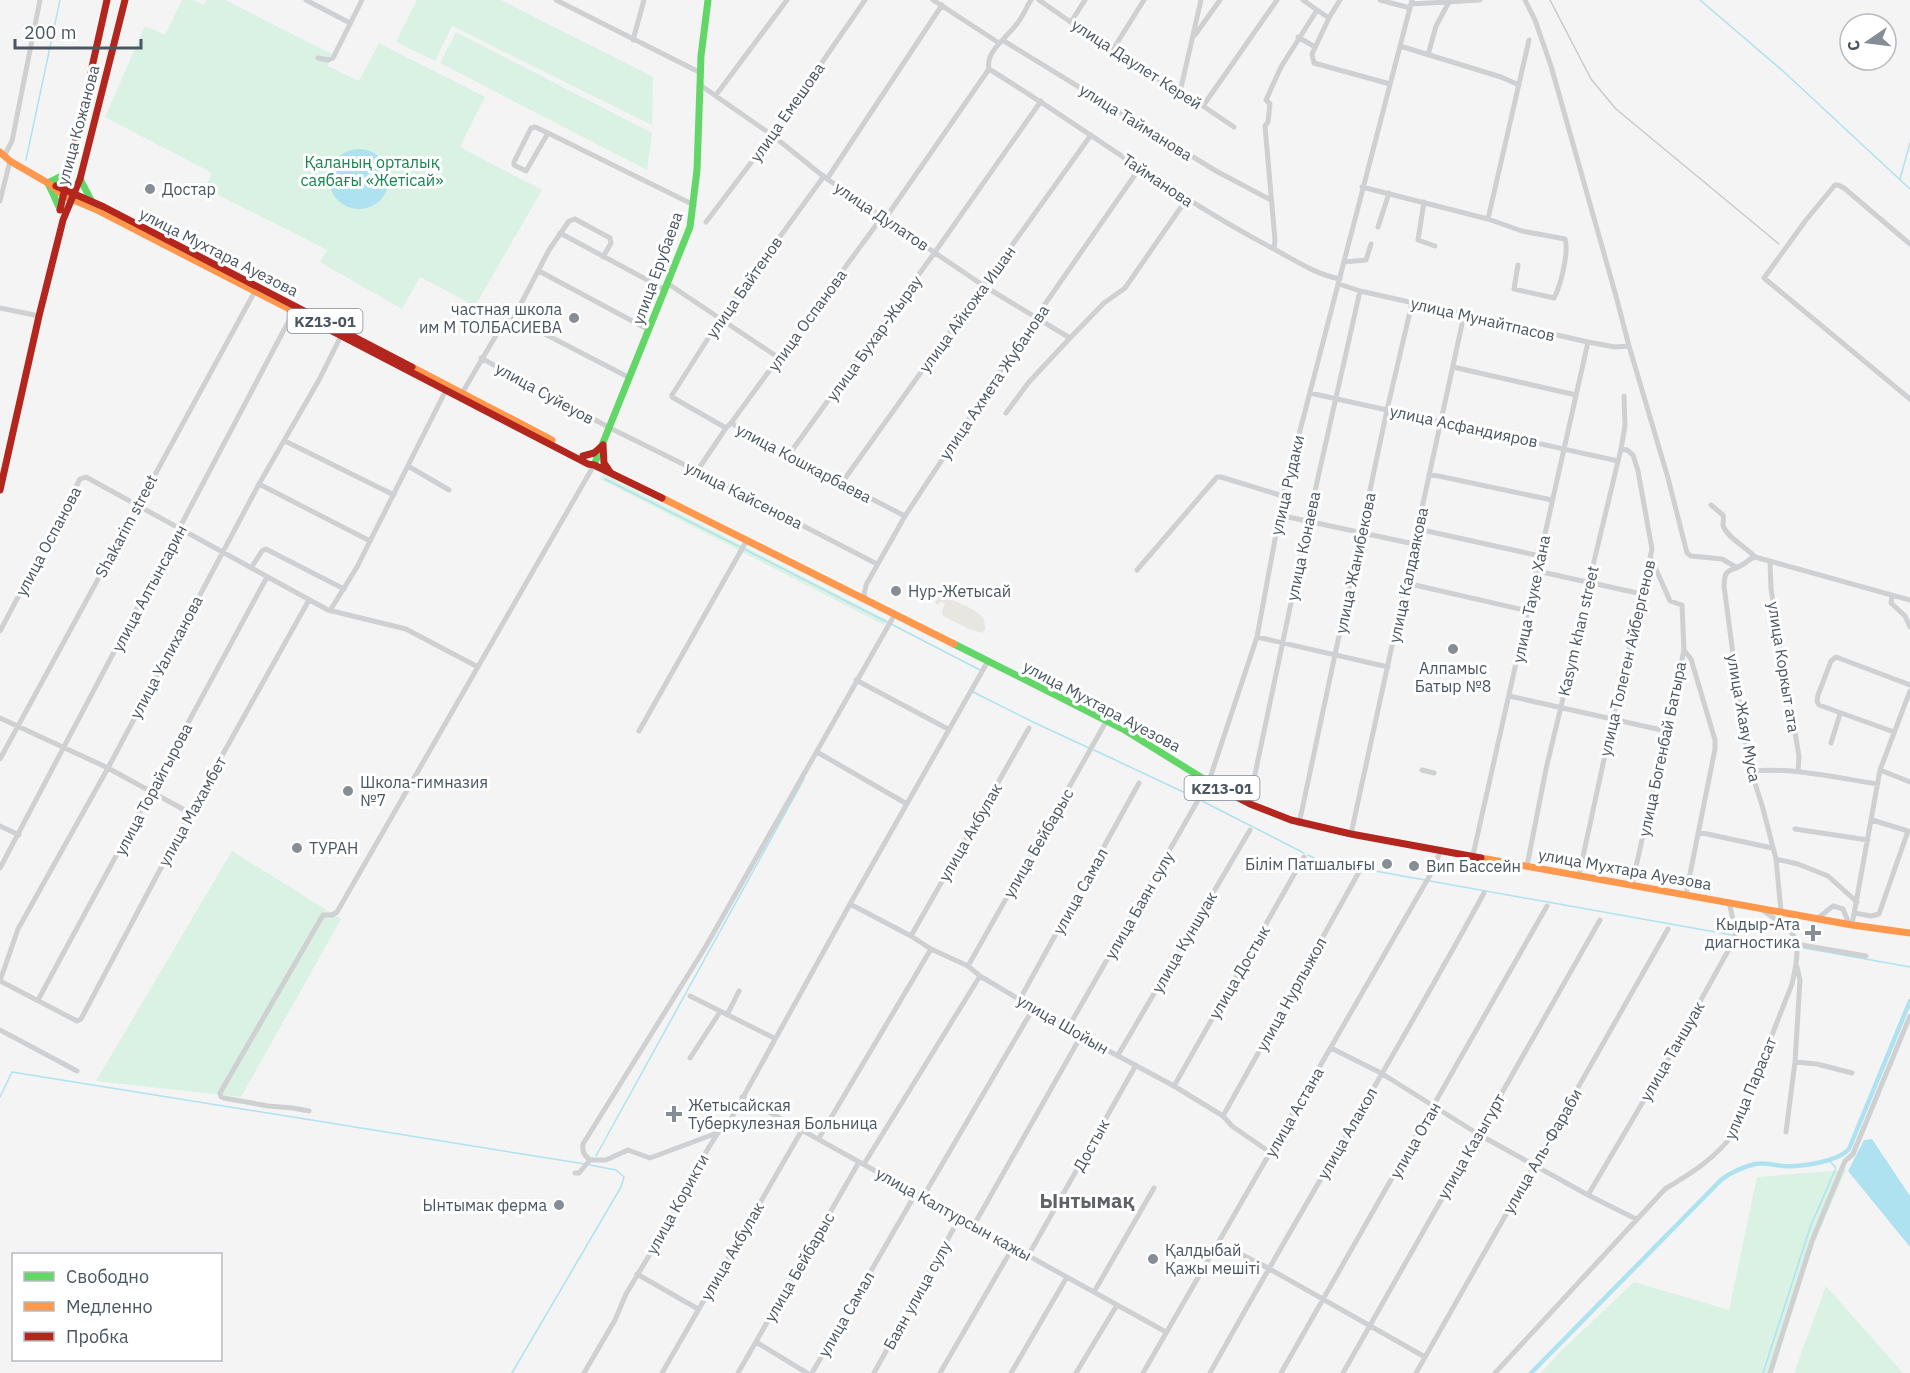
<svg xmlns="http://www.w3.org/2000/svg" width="1910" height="1373" font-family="'IBM Plex Sans',sans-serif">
<rect width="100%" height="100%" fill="#f4f4f4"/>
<!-- green -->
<path fill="#d9f2e3" d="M182,0H193L204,5L206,0H225L332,54L328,66L359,81L379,43L485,97L460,147L542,190L475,306L420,277L402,309L320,262L327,250L205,188L212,173L105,117L145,26L165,35Z
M417,0H501L653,77L652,125L452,26L435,61L396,42Z
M456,32L652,133L647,170L440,63Z
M603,474L887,620L884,625L600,479Z
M232,851L341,919L241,1097L96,1081Z
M1846,1170L1815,1241L1773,1373H1541L1562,1350L1634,1282L1729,1310L1757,1177Z
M1826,1286L1903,1373H1794Z"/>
<!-- sand -->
<path fill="#e7e6e1" d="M939,597C950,598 979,609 984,620C985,623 985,626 985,630L982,633L967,628L943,616L942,611L945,603L940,602L938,605L935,603Z"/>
<!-- water -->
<path fill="#aee2f0" d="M329 179a30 30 0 1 1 60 0a30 30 0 1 1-60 0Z
M1872,1139L1910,1196V1247L1848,1171L1864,1140Z"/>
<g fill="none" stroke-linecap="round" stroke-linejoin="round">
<!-- stream -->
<path stroke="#aee2f0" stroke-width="1.5" d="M1700,0L1784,72L1910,189
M26,160L60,0
M1900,179L1910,143
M605,479L740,547
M744,549L887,622
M891,624L980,670
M974,691L973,692L1035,723L1089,748
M1094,750L1196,798
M1202,801L1304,853
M1308,855L1320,861L1425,880
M1430,881L1732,935
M1737,936L1794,946
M1799,947L1910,967
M0,1097L12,1072L585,1164
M596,1156L804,779
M512,1373L621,1187L624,1177L616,1170L590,1165
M1763,1373L1811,1225L1836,1168L1829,1160"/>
<!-- canal -->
<path stroke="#aee2f0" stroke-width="4.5" d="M1531,1373L1721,1180C1730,1173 1743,1167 1755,1164C1764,1162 1773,1165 1783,1166C1801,1167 1837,1162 1849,1149L1910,1001"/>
<!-- street -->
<path stroke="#ced0d2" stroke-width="5" d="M306,0L350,23
M556,0L701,73
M933,0L999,43
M1031,0C1026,8 1022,18 1016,25C1007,37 985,52 989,69C1085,128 1174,197 1274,249C1296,261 1315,274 1340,279
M1039,0L1112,51L1203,106L1234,127
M1303,0L1317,10
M1380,0L1410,8
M1525,0L1535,20L1551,66L1616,296L1629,346L1668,478L1687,553L1691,556L1722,559L1736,567
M1411,4L1480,0
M1329,18L1312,54L1314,63L1390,84
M1071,22L1085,0
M1195,35L1220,0
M1298,37L1315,47
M633,40L644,0
M1004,41L1216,171L1271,200
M1400,46L1501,77L1519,85
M1112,51L1144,0
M1428,55L1436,26L1449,2
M318,58L328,60L333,58L362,0
M700,85L772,135L823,176L882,217L984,286L1070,338
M1180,92L1201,0
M716,95L787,0
M1203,106L1277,0
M548,133L535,127L531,128L514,162V165L526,171L548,133L694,205
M4,156L12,141L40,0
M824,176L721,318L672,395V397L726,428L731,423L788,456L905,516
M827,179L942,5
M1362,187L1488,219L1522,231L1565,239C1569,252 1561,285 1554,298L1514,289L1518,265
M0,201L10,161
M1424,202L1418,240L1435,246
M885,219L989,69
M1488,219L1529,40
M706,222L772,135L865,0
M1378,227L1389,193
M560,233L664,289
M1910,244L1844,188L1838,185H1835L1806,220L1764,278L1910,399
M1274,249L1275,240L1265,126L1268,122L1270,104L1266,100L1281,67L1317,10L1329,18L1340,0
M1344,262L1366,260L1371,244
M539,271L649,330
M667,283L779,358
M1339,284L1360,291L1588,342L1615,347L1629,346
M0,308L39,316
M514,317L549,250L569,221L575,219L610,238L611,243L603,257
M481,358L610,428L697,471L877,564
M1453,367L1576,395
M1310,393L1618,461
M461,395L508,315L630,378
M1006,413L1029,382L1070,338L1104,303L1125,288L1186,200
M731,423L882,217
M285,441L394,495
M788,456L935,252L1041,101
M408,466L449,490
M697,471L726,428
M1429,474L1552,500
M259,484L370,541
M841,484L1091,135
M1711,505L1723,515C1724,519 1723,522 1723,525C1725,536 1747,548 1755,557
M1279,515L1414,544
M1418,529L1540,556
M1770,561L1771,589L1799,756L1798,772
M251,568L262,551L266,549L344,589
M1137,570L1217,477H1221L1283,496
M1537,571L1642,594
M1406,583L1528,611
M1892,596L1891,603L1905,616L1910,627
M866,600L864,595L866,585L905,516L1036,317L1139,169
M331,609L357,567L447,388
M0,631L78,483L80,479L86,477L328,610L406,629L478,667
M1257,637L1388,667
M1684,650L1691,659L1715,740V749L1686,894
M856,680L948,729
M1509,696L1666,731
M0,718L108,768L190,813
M639,731L747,540
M1894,732L1819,705L1817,701L1818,695L1831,661L1836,657L1910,685
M1831,743L1840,714
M817,752L907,804
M0,759L254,293
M1422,770L1434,773
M1880,770L1910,782
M1751,771C1791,767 1838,778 1878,784
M1245,800L1254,779L1308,522L1360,291
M1299,824L1387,410L1412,303
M0,826L19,835
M1795,829L1868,840
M1698,832L1772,848
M1351,834L1464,315
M1473,855L1588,342
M1776,859L1798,864L1828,876L1857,902
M1527,866L1546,769L1577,640L1589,582L1621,449L1625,426L1624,396
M0,868L295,309
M1579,875L1613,718L1652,549L1638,471L1633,455L1627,450L1621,449
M1632,885L1684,650L1682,605L1670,601L1651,558
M850,904L911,936L931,949L968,966L980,976L1081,1036L1174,1086L1223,1116L1232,1126L1271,1153
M1781,911L1776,859L1762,805L1751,771L1742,722L1724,586C1725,566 1729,573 1742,565C1748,562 1748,559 1755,557L1910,600
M1855,913L1871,916L1879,914L1908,831L1872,820
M1818,918L1833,906L1843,909L1849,924
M1852,925L1880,770L1910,691
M911,936L1029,728
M1796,944L1866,956
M968,966L1107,720
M0,981L18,929L108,768L259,484L319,380L342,334
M0,981L77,1021L81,1019L190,813L309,600
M690,996L774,1038
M1020,999L1139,783
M38,1000L267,577
M727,1015L739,991
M1068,1028L1209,781L1257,637L1283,496L1412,0
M0,1030L77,1071
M1331,1048L1381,1073L1478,1134L1588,1195L1636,1219
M1118,1055L1250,830
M690,1058L720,1012
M1795,1062L1817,1064L1852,1073
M1174,1086L1304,857
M742,1097L1166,1332
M309,1111L293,1108L268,1106L224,1098L221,1097L220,1093L323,915H332L337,912L594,465
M1223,1116L1359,872
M1786,1132L1795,1062L1800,980L1797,967
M819,1138L931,949
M590,1160C584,1155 582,1152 583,1144L706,946L895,614
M864,1164L980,976
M575,1173H579L590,1160H606L628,1150L650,1158L717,1133
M1588,1195L1670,1056L1734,940L1736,933L1729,902
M923,1197L1034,1007
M974,1225L1081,1036
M1219,1243L1268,1268L1425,1357
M1028,1256L1136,1065
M637,1274L698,1309
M1094,1292L1154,1188
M756,1342L807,1373
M584,1373L615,1320L626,1294L668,1224L679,1199L709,1147L718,1133L731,1119L850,904L988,661
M662,1373L802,1130
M738,1373L859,1162
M812,1373L916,1193
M874,1373L960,1217
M940,1373L1013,1247
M1011,1373L1067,1277
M1076,1373L1117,1305
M1143,1373L1433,870L1441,849
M1210,1373C1299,1212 1396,1055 1484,893
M1281,1373L1547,906
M1343,1373L1600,920
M1416,1373L1668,929
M1495,1373L1665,1189C1690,1174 1718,1157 1734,1132L1792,984C1795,969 1802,945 1791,932C1784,923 1770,916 1761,909
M1770,1373L1812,1241L1845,1161L1853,1154L1910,1016"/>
<!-- fast -->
<path stroke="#63d668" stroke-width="7" d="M80,179L92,202
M60,209L48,183L68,173
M594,465L690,227L697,170L701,56L708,0
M954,644L1123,729L1215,786"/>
<!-- slow -->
<path stroke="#ff974d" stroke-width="7" d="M0,152L10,161L48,183L64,196L95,209L328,329
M412,367L552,440
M662,498L954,644
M1481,858L1852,925L1910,933"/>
<!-- jam -->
<path stroke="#b3261e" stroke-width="7" d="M56,186L104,207L412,367
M60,210L107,0
M328,329L588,464L594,465L662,498
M603,445L604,463L610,472
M583,456L594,453L603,445
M0,490L39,316L63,220L80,179L125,0
M1215,786L1250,804L1291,820L1351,834L1481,858"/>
<!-- rail -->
<path stroke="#c9cacc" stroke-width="1.5" d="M1550,0L1591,79L1616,109L1779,244"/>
</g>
<!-- markers -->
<g fill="#868d94" stroke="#fff" stroke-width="2">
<circle cx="150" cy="189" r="6"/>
<circle cx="574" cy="318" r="6"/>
<circle cx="896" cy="591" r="6"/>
<circle cx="1453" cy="649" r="6"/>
<circle cx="348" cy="791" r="6"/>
<circle cx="297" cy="848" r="6"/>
<circle cx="1387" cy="864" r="6"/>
<circle cx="1414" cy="866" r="6"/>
<path d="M1810 924h6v6h6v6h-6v6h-6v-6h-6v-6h6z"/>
<path d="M671 1105h6v6h6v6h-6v6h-6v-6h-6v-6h6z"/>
<circle cx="559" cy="1205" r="6"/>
<circle cx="1153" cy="1259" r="6"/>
</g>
<g text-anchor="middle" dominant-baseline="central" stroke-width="6" stroke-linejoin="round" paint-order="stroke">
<!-- shield labels -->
<g fill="#fff" stroke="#808990" stroke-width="1.5">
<rect x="287.5" y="309" width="75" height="24" rx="4.5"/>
<rect x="1184.5" y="776" width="75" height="24" rx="4.5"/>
</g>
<g font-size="15" font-weight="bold" fill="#4a5661">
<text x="325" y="321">KZ13-01</text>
<text x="1222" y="788">KZ13-01</text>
</g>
<!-- street labels -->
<g font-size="16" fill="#4a5661" stroke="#fff">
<text transform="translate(1137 64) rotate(33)">улица Даулет Керей</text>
<text transform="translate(787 112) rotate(-55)">улица Емешова</text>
<text transform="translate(1136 122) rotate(32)">улица Тайманова</text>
<text transform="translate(78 125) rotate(-75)">улица Кожанова</text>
<text transform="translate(1158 180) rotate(34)">Тайманова</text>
<text transform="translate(882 216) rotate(34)">улица Дулатов</text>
<text transform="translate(219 252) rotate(27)">улица Мухтара Ауезова</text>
<text transform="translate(657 268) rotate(-70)">улица Ерубаева</text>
<text transform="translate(744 287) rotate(-55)">улица Байтенов</text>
<text transform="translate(967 309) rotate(-54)">улица Айкожа Ишан</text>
<text transform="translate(1483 319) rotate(13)">улица Мунайтпасов</text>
<text transform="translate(807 320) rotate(-54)">улица Оспанова</text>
<text transform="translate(874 338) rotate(-54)">улица Бухар-Жырау</text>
<text transform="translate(994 382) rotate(-56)">улица Ахмета Жубанова</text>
<text transform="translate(545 393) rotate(29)">улица Суйеуов</text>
<text transform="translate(1464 426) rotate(12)">улица Асфандияров</text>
<text transform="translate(804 463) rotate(28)">улица Кошкарбаева</text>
<text transform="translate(1287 485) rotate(-77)">улица Рудаки</text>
<text transform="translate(744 495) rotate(27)">улица Кайсенова</text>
<text transform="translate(126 526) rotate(-62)">Shakarim street</text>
<text transform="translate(48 541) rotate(-62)">улица Оспанова</text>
<text transform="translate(1303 546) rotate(-78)">улица Конаева</text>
<text transform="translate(1355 563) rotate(-78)">улица Жанибекова</text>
<text transform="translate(1408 575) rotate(-78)">улица Калдаякова</text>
<text transform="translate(149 588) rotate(-62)">улица Алтынсарин</text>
<text transform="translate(1531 599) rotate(-78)">улица Тауке Хана</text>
<text transform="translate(1578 631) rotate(-77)">Kasym khan street</text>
<text transform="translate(166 657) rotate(-62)">улица Уалиханова</text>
<text transform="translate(1627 658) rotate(-77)">улица Толеген Айбергенов</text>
<text transform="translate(1784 667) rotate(81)">улица Коркыт ата</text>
<text transform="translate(1102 706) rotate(28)">улица Мухтара Ауезова</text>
<text transform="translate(1744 718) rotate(80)">улица Жаяу Муса</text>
<text transform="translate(1662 749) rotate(-78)">улица Богенбай Батыра</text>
<text transform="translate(153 789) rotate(-62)">улица Торайгырова</text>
<text transform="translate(192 811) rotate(-61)">улица Махамбет</text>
<text transform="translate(970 832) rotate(-60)">улица Акбулак</text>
<text transform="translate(1038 843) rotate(-60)">улица Бейбарыс</text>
<text transform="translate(1625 869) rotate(10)">улица Мухтара Ауезова</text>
<text transform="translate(1080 891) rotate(-61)">улица Самал</text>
<text transform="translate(1139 905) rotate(-60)">улица Баян сулу</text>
<text transform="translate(1184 942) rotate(-60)">улица Куншуак</text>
<text transform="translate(1239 972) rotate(-60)">улица Достык</text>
<text transform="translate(1291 994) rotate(-61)">улица Нурлыжол</text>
<text transform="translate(1063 1024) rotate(30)">улица Шойын</text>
<text transform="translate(1672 1051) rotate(-60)">улица Таншуак</text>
<text transform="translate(1750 1088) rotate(-67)">улица Парасат</text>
<text transform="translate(1294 1112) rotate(-60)">улица Астана</text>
<text transform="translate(1347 1133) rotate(-60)">улица Алакол</text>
<text transform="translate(1415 1140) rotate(-60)">улица Отан</text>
<text transform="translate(1091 1145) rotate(-61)">Достык</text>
<text transform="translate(1471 1146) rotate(-60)">улица Казыгурт</text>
<text transform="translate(1542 1151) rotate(-60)">улица Аль-Фараби</text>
<text transform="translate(677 1204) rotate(-61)">улица Корикти</text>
<text transform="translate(954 1214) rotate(29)">улица Калтурсын кажы</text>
<text transform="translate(732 1251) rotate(-60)">улица Акбулак</text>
<text transform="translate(799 1267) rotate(-60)">улица Бейбарыс</text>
<text transform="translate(917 1295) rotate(-61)">Баян улица сулу</text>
<text transform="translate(846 1314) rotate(-60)">улица Самал</text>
</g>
<!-- park labels -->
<g font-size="16" fill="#17864f" stroke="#fff">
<text x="372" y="162">Қаланың орталық<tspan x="372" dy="18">саябағы «Жетісай»</tspan></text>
</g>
<!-- poi labels -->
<g font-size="16" fill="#4a5661" stroke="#fff" text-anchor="start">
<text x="162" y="189">Достар</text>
<text x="562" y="309" text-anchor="end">частная школа<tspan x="562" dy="18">им М ТОЛБАСИЕВА</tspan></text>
<text x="908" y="591">Нур-Жетысай</text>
<text x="1453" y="668" text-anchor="middle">Алпамыс<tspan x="1453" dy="18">Батыр №8</tspan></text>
<text x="360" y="782">Школа-гимназия<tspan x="360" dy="18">№7</tspan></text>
<text x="309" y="848">ТУРАН</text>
<text x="1375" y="864" text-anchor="end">Білім Патшалығы</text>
<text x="1426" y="866">Вип Бассейн</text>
<text x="1800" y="924" text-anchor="end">Кыдыр-Ата<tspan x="1800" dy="18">диагностика</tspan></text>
<text x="688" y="1105">Жетысайская<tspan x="688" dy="18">Туберкулезная Больница</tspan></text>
<text x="547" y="1205" text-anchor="end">Ынтымак ферма</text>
<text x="1165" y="1250">Қалдыбай<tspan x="1165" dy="18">Қажы мешіті</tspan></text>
</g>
<!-- quarter labels -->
<g font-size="20" font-weight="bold" fill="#5f6368" stroke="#fff">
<text x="1087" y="1200">Ынтымақ</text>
</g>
</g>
<!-- legend -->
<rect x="12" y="1253" width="210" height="108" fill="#ffffff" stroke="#b7bbc0" stroke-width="1.5"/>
<rect x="24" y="1272" width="30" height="9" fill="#63d668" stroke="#b7bbc0" stroke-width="1.5"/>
<text x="66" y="1283" font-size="18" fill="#4a5661">Свободно</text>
<rect x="24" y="1302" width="30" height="9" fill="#ff974d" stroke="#b7bbc0" stroke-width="1.5"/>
<text x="66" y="1313" font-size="18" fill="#4a5661">Медленно</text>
<rect x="24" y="1332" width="30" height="9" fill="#b3261e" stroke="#b7bbc0" stroke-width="1.5"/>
<text x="66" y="1343" font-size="18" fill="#4a5661">Пробка</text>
<!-- north arrow -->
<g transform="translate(1868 42) rotate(256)"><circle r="28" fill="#ffffff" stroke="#b7bbc0" stroke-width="1.5"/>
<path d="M0-4.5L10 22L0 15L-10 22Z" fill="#868d94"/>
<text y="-9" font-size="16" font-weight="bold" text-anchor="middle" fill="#4a5661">С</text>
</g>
<!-- scale -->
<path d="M15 39v9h126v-9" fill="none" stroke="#4a5661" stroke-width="3"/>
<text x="24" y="39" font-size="18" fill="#4a5661" stroke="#ffffff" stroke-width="4.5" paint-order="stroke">200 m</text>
</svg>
